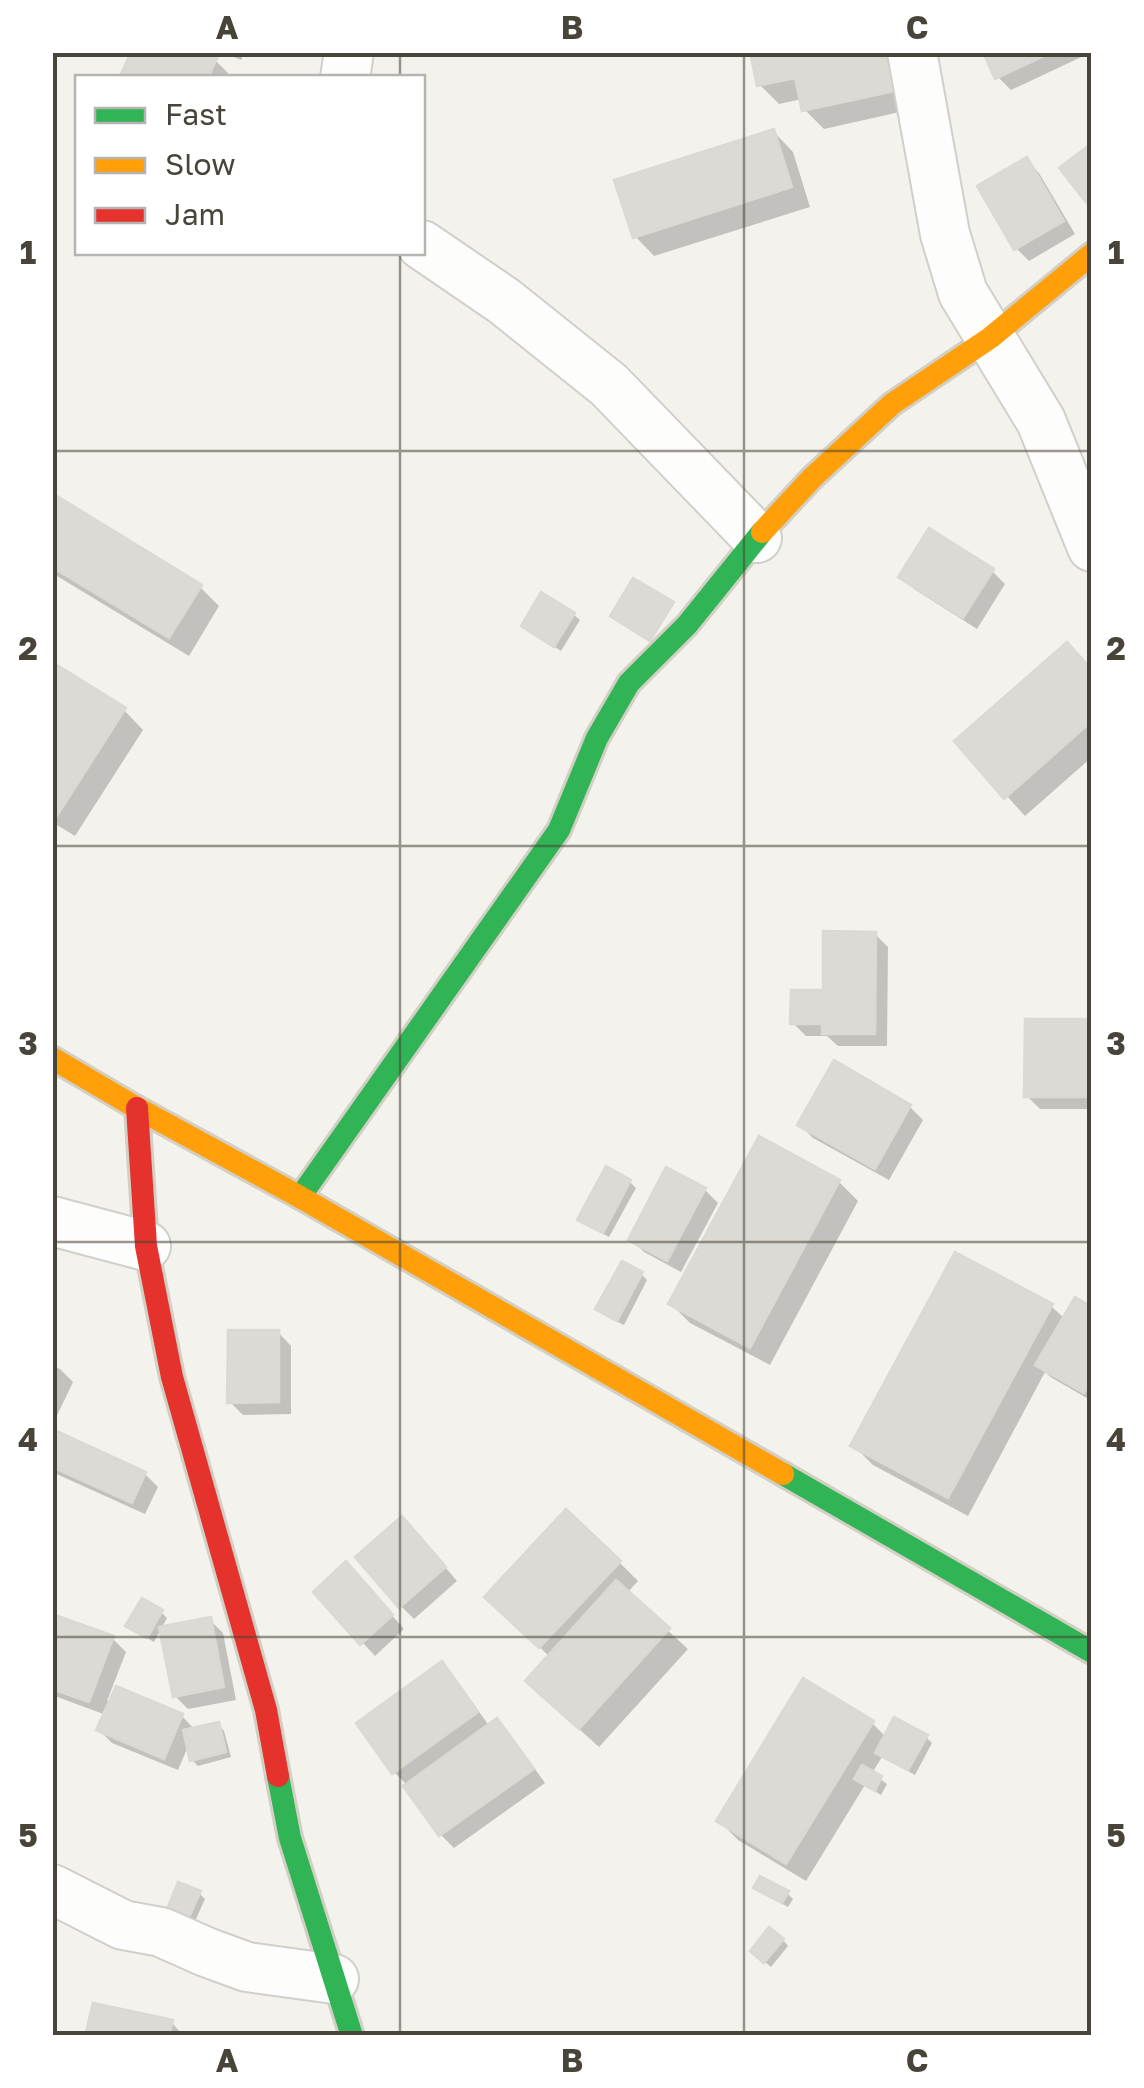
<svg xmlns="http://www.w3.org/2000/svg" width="1144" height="2088" font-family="'Golos Text',sans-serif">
<rect width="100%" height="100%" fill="#f3f2ed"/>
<!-- shadow -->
<path fill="#0003" d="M223,52H244L241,60Z
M910,52L922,107L824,129L804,109L802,99L779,104L760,85Z
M986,52H1092L1011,90L998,77Z
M215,60L228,73L226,78H125Z
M774,132L793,152L810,207L654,256L635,236Z
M1026,160L1039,173L1075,234L1029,261L1016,248Z
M52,496L200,587L219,606L189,656L52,573Z
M992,571L1005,584L977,629L914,589L901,576Z
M574,615L580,620L561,651L530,631Z
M52,665L124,710L143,730L75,836L52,822Z
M1092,671V757L1025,816L957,741Z
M875,934L888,947L887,1046H838L827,1036H806L793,1023L825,992Z
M1092,1022V1109H1040L1027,1096Z
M910,1107L923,1120L889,1180L813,1138L800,1125Z
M607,1169L630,1182L636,1188L609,1237L586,1225L580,1219Z
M839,1182L858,1201L770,1365L690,1323L671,1304Z
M705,1190L718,1203L681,1272L644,1252L631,1239Z
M641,1274L647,1280L624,1325L604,1315L598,1309Z
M1051,1306L1065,1319L1092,1310V1401L1052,1378L1045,1372L968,1516L873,1465L854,1446Z
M278,1332L291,1346V1414L243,1415L230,1402Z
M52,1366L60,1369L73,1382L52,1426Z
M52,1432L145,1474L158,1487L145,1514L52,1472Z
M415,1532L457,1581L414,1619L401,1606Z
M619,1562L638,1581L627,1593L688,1649L599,1747L547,1700L550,1657L507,1616Z
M359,1578L404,1629L375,1656L316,1592Z
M161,1612L167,1618L154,1642L135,1631Z
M52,1617L113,1639L126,1652L107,1701L182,1716L195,1730L218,1724L224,1731L231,1757L198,1766L192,1760L189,1744L178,1770L112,1743L99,1730L106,1715L52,1695Z
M210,1620L223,1633L236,1700L188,1709L175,1696Z
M442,1665L455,1678L490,1727L497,1722L510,1734L545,1783L454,1848L441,1835L408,1786L394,1772Z
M872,1723L886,1737H926L932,1743L915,1775L882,1757L872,1773L887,1784L881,1795L865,1785L806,1881L738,1840L719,1821Z
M756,1887L787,1893L793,1899L788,1907L762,1893Z
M199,1893L205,1899L191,1930L172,1922Z
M783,1940L788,1946L771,1967L759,1957Z
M171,2022L184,2036H88Z"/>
<!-- building -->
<path fill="#dcdad5" stroke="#dbd9d3" stroke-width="2.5" d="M131,52H205L217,58L208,78H123L120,76Z
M772,52H896L904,89L802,111L795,78L757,86L751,57Z
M983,52H1052L995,79Z
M774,129L792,187L633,238L614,180Z
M1092,143V204L1089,206L1059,168Z
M1027,157L1064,221L1014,250L977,186Z
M52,493L202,585L169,638L52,567Z
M929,528L994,569L963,618L898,577Z
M633,578L674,602L650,641L610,616Z
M541,592L575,613L554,647L521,626Z
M1067,642L1092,670V721L1004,799L954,741Z
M52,662L126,708L55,819L52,817Z
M823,931L876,932L875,1034H822V1024H790L791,990H823Z
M1025,1019H1092V1097H1024Z
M834,1060L911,1105L875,1169L797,1125Z
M759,1136L840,1180L750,1348L668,1304Z
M606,1166L631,1180L603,1233L577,1220Z
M666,1167L706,1188L667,1261L628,1240Z
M955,1252L1053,1304L948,1498L850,1446Z
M622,1261L643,1272L617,1321L595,1309Z
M1075,1297L1092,1307V1379L1084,1393L1035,1365Z
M228,1330H279V1402L227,1403Z
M52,1429L146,1472L132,1503L52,1467Z
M566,1509L621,1561L539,1648L484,1597Z
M402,1516L446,1567L399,1608L355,1557Z
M346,1561L393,1615L360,1645L313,1592Z
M616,1580L670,1628L579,1729L525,1681Z
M142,1598L163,1610L147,1638L125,1626Z
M52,1614L114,1636L89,1702L52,1689Z
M211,1617L224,1687L173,1697L159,1627Z
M442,1661L478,1712L392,1774L356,1723Z
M803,1678L874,1721L786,1864L716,1821Z
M116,1686L183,1714L164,1759L96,1730Z
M894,1717L928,1735L908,1770L875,1753Z
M497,1718L534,1769L439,1836L403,1786Z
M219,1722L226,1752L190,1761L183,1730Z
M862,1765L882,1776L875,1791L854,1779Z
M760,1876L789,1891L782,1903L753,1888Z
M178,1882L201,1891L185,1926L164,1917Z
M769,1927L784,1939L764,1963L750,1951Z
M93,2003L173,2020L169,2036H85Z"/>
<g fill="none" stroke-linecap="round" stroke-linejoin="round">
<!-- street casing -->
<g stroke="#d1cfca" stroke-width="52">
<path id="street" d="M912,52L945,234L963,293L1041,421L1092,547
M345,78L349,52
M422,245L504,301L609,385L757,538
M52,1221L146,1246
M52,1889L123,1925L161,1932L206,1952L247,1967L334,1979"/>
</g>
<!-- fast casing -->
<g stroke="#d2cfc4" stroke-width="28">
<path id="fast" d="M300,1197L559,830L597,738L629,683L687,625L762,532
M783,1474L1092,1652
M278,1776L290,1838L352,2036"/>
</g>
<!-- slow casing -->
<g stroke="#d2cfc4" stroke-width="28">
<path id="slow" d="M762,532L812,478L892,404L990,338L1092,254
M52,1058L137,1108L300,1197L783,1474"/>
</g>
<!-- jam casing -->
<g stroke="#d2cfc4" stroke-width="28">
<path id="jam" d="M137,1108L146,1246L172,1377L266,1710L278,1776"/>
</g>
<!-- street -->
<use href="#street" stroke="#fdfdfc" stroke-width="48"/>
<!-- fast -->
<use href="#fast" stroke="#30b455" stroke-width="22"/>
<!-- slow -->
<use href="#slow" stroke="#ff9f0a" stroke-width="22"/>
<!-- jam -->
<use href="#jam" stroke="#e5322d" stroke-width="22"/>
</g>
<!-- grid -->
<path fill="none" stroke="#494439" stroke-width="2.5" stroke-opacity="0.55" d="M400,52V78M744,52V2036M400,252V2036M52,451H1092M52,846H1092M52,1242H1092M52,1637H1092"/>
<!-- border -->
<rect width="1144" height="2088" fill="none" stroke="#ffffff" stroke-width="110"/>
<!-- legend -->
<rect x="75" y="75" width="350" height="180" fill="#ffffff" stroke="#b6b4b0" stroke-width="2.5"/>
<rect x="95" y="108" width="50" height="15" fill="#30b455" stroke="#b6b4b0" stroke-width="2.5"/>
<text x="165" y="125" font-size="30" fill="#494439">Fast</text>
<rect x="95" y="158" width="50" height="15" fill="#ff9f0a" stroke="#b6b4b0" stroke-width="2.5"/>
<text x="165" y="175" font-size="30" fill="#494439">Slow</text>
<rect x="95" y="208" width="50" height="15" fill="#e5322d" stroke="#b6b4b0" stroke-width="2.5"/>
<text x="165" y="225" font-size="30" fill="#494439">Jam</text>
<rect x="55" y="55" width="1034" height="1978" fill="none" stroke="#494439" stroke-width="4"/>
<g font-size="32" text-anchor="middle" font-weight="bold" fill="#494439">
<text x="227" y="39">A</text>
<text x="572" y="39">B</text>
<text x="917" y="39">C</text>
<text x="28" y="264">1</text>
<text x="1116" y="264">1</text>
<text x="28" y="660">2</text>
<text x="1116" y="660">2</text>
<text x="28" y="1055">3</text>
<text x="1116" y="1055">3</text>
<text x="28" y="1451">4</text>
<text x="1116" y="1451">4</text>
<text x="28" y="1847">5</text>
<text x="1116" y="1847">5</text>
<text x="227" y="2072">A</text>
<text x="572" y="2072">B</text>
<text x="917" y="2072">C</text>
</g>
</svg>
